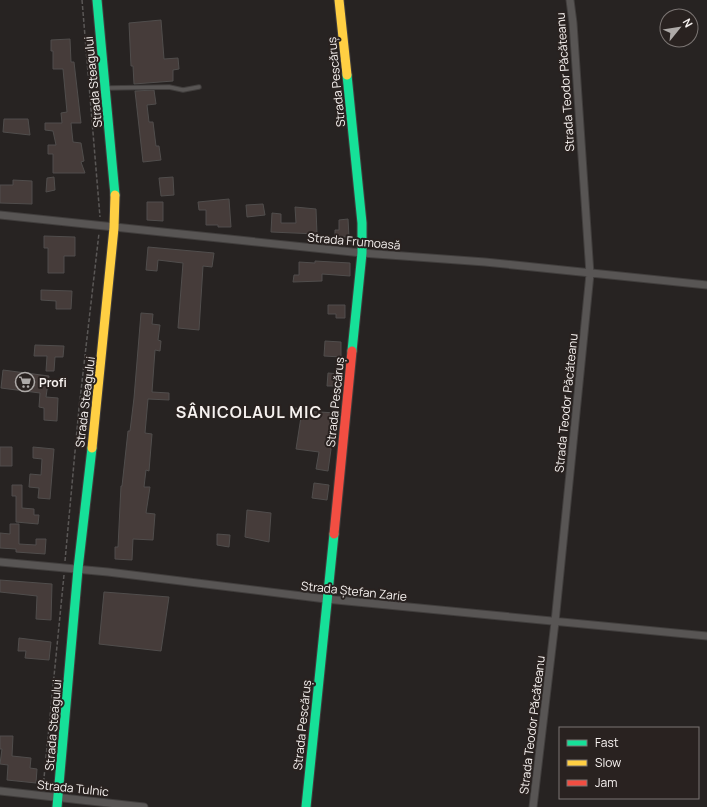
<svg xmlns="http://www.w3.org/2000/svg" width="707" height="807" font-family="Manrope,sans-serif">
<rect width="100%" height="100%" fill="#272322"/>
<!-- building -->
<path fill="#463c3a" stroke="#504d4c" d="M161,20L164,59L178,58L179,69L173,70V81L134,84L133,66H131L129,23Z
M70,39L71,62H74L81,123H71L73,142L81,143L84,161L81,162L85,173H53V154H48V145H56L53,131L45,130V123H62L61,113L67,112L63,69H53V51H51V40Z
M154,90L156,104L147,105L149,122H153L156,146H159L161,160L143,162L135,91Z
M4,119H28L30,135L3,132Z
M54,177L55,190L46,192L47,178Z
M173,177L174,195L161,196L159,178Z
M13,180L32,181V204L0,203V185H13Z
M229,199L231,227H218V225H206V210H199L198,202Z
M147,202H163V221L147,220Z
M263,204L265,215L247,217L246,205Z
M295,207L316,209L317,234L271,232L272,213L281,214V223H296Z
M348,219L349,237H335V230H339V220Z
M44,236L75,237V256H64V273H48V248H44Z
M148,247L214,253L212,267L203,266L199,330L178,328L183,263L158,260L157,271L146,270Z
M315,261L350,263V276L322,274V281L293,282L294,275H299V262L315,263Z
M41,290L72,291L71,309H56V301L41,300Z
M328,305H345V318H336V314H328Z
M141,313L153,314L152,324L160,325L158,340L161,341L160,351L155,350L152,392L169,393V400L148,399L145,433L152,434L149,471L146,470L144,487H150L146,513L155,514L153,540L133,539L132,560L115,559V547H118L121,486H122L128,431H130L134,398Z
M325,341L341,342V357L324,356Z
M35,345L64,346L63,357H55L54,371H46L47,356H34Z
M3,370L49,376L46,397L58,398L57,421L44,420V408L39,407L40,393L1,388Z
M328,373L340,374V386H327Z
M293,408L303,409V411L336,413L328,471L316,469L319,452L296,449L301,417H292Z
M0,447H12V466H0Z
M33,447L54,449L50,499L38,498L39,488L29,487L30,474L41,475L42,459L33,458Z
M314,483L329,485L327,500L312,498Z
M12,485H22V508L34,509V515H39L38,524L16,522V496H12Z
M247,510L271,513L269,542L245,537Z
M10,524H19V544L36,545V539H46L45,554L16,552V549L0,548V533L10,534Z
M217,534L230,535L229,547L217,545Z
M0,580L52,584L51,620L36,619L37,596L0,592Z
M104,592L169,597L161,651L99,644Z
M19,638L51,642L49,660L25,658L26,651H18Z
M0,736H13L12,756L31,758L30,768L37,769L36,783L7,780L8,765L0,764L2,749H0Z"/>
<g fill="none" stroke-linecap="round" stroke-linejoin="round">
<!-- lane casing -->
<g stroke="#413e3d" stroke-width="5.5">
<path id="lane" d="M107,88L169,87L183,90L199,87"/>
</g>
<!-- street casing -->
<g stroke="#413e3d" stroke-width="9">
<path id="street" d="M0,215L362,253L485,262L707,285
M0,562L108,572L326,599L707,636
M0,791L144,807
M533,807L555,622L590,274L573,23L570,0"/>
</g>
<!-- fast casing -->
<g stroke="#413e3d" stroke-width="11">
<path id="fast" d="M97,0L115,195
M347,75L362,223V253L352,351
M57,807L78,569L92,448
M306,807L334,534"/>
</g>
<!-- slow casing -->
<g stroke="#413e3d" stroke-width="11">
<path id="slow" d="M339,0L347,75
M92,448L114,228L115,195"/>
</g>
<!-- jam casing -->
<g stroke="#413e3d" stroke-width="11">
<path id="jam" d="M334,534L352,351"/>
</g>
<!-- path -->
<path stroke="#5a5756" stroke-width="1.5" stroke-dasharray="4 2" stroke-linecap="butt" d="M82,0L100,217
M65,561L79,408L99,233
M43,788L64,575"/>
<!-- lane -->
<use href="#lane" stroke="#585554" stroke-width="3.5"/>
<!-- street -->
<use href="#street" stroke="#585554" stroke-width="7"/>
<!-- fast -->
<use href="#fast" stroke="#16e098" stroke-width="9"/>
<!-- slow -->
<use href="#slow" stroke="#ffcf43" stroke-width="9"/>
<!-- jam -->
<use href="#jam" stroke="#f24e42" stroke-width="9"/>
</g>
<!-- icons -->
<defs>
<g id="supermarket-ring" transform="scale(1)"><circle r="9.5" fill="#292220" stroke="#aeaaa8" stroke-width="1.5"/><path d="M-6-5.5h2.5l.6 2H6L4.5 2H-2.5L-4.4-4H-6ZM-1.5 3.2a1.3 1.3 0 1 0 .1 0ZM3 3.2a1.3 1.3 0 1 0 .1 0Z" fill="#aeaaa8"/></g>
</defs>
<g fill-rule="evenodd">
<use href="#supermarket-ring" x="25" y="382"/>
</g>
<g text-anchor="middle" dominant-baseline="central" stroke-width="4" stroke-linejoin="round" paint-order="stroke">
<!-- street labels -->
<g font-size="12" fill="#f7f2f0" stroke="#292220">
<text transform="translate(93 82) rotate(-96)">Strada Steagului</text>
<text transform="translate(336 82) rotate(-96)">Strada Pescăruș</text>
<text transform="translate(565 82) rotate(-94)">Strada Teodor Păcăteanu</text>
<text transform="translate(354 241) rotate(5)">Strada Frumoasă</text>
<text transform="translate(85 402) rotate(-83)">Strada Steagului</text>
<text transform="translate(335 402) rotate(-84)">Strada Pescăruș</text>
<text transform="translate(566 403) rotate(-84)">Strada Teodor Păcăteanu</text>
<text transform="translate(354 591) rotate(6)">Strada Ștefan Zarie</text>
<text transform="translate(53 725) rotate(-85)">Strada Steagului</text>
<text transform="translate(302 725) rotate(-84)">Strada Pescăruș</text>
<text transform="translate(532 725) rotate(-83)">Strada Teodor Păcăteanu</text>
<text transform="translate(73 788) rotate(6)">Strada Tulnic</text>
</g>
<!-- poi labels -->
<g font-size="12" font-weight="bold" fill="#f7f2f0" stroke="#292220" text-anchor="start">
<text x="39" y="382">Profi</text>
</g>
<!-- district labels -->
<g font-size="16" font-weight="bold" letter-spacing="1" fill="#f7f2f0" stroke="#292220">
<text x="249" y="412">SÂNICOLAUL MIC</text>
</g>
</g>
<!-- legend -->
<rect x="559" y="727" width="140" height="72" fill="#292220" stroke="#7b7573"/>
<rect x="567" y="740" width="20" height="6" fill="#16e098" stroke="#7b7573"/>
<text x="595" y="747" font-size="12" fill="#f7f2f0">Fast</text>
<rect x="567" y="760" width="20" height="6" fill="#ffcf43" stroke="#7b7573"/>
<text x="595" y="767" font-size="12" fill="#f7f2f0">Slow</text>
<rect x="567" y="780" width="20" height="6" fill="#f24e42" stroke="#7b7573"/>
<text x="595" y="787" font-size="12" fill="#f7f2f0">Jam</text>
<!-- north arrow -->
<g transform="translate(679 28) rotate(60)"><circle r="19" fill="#292220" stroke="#7b7573"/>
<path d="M0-3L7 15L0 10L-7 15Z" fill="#aeaaa8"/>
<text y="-6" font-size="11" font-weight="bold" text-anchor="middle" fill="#f7f2f0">N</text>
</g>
</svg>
